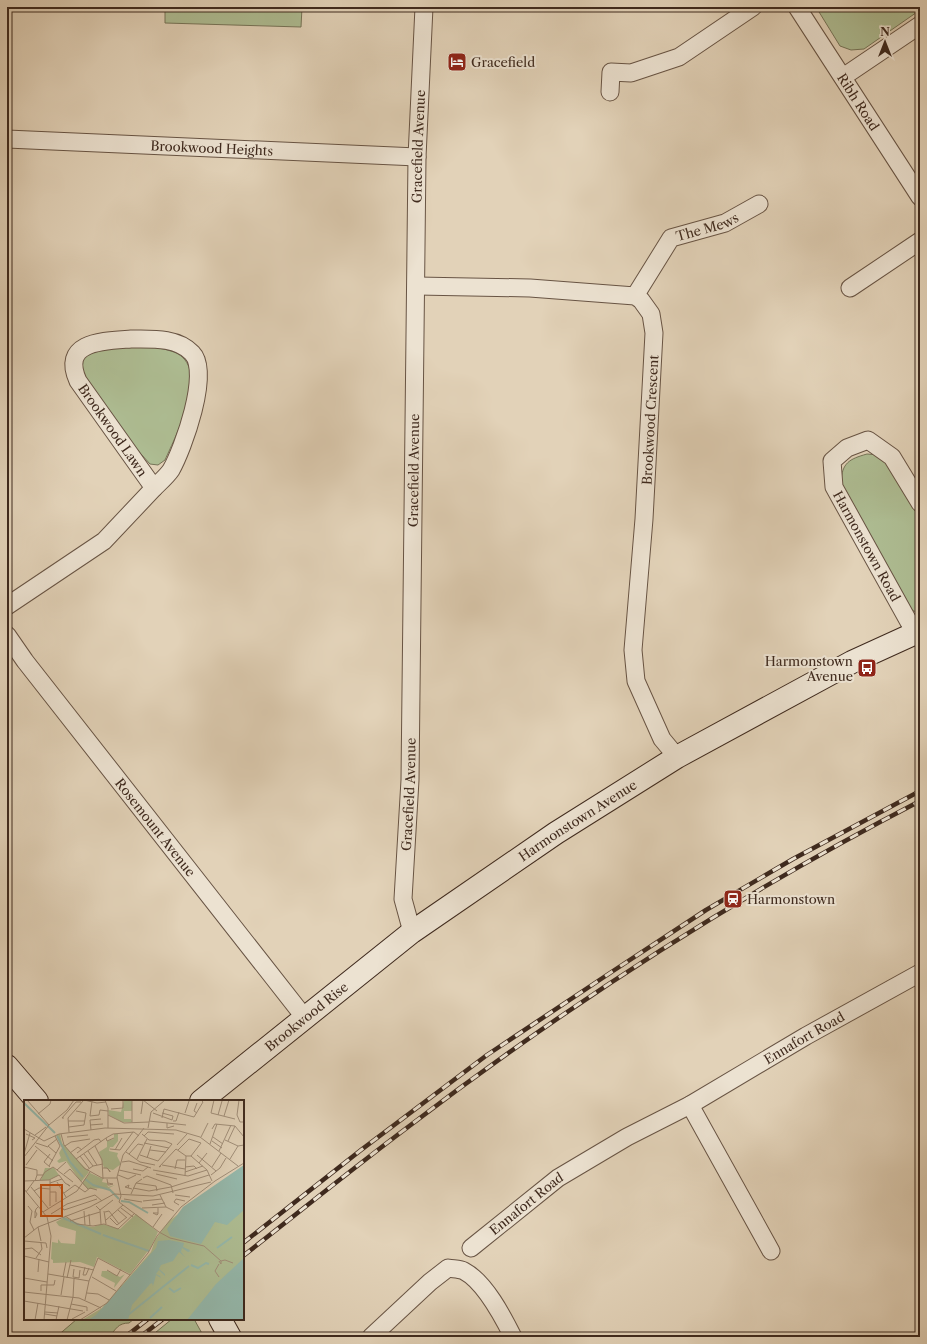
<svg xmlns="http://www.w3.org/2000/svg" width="927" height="1344" font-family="'Libre Caslon Text',serif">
<rect width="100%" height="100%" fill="#e2d2b8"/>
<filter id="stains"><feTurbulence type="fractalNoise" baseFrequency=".005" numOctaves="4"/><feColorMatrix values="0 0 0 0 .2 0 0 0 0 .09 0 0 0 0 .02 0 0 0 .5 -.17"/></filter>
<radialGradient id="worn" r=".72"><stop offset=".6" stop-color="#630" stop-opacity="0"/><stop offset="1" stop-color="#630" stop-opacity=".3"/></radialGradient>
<!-- green -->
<path fill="#aebd93" stroke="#767458" d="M165,7H302L301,27L165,23Z
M816,7H920V10L864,49L851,50L840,46Z
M103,345C126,346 152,344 174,352C212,367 176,435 165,460L158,465L150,464L123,434L79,373L82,358Z
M867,454L880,455L891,467L920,514V614L912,610L841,482C842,463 849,459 867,454Z
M77,1319H134L129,1323C118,1323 116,1329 109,1337H56Z
M172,1319H194L204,1337H150Z"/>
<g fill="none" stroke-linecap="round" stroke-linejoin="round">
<!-- street casing -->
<g stroke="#685444" stroke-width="19">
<g id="street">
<path id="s1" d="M797,7L920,197"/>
<path d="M843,77L920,25"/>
<path d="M610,92L611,72L631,73L679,57L753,7"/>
<path id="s2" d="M7,139L417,157"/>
<path d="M417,286L530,288L635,296L641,300L651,314L654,333L644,519L633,650L636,681L662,739L677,757"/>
<path d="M850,288L920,241"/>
<path id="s3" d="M635,296L671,238L725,223L759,204"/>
<path d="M131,339C151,339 177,337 192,353C211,372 183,449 171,470C167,476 160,482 154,488L78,381C60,341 104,341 131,339Z"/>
<path d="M7,606L104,541L154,488"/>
<path d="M915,633L834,487L832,461L847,448L868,440L892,457L920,503"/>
<path id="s4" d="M7,635L25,661L305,1018"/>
<path id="s5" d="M412,932L403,899L410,780L417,157L424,7"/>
<path d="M690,1105L771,1251"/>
<path id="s6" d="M471,1248L558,1178L627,1137L690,1105L806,1036L920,973"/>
<path d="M371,1337L430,1282L448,1268C453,1269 460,1269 464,1271C485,1282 503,1317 513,1337"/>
</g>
</g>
<!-- secondary casing -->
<g stroke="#3f2a1e" stroke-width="24">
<g id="secondary">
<path d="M7,1066L37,1101"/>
<path id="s7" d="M201,1101L412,932L556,833L677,757L852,662L920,631"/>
<path d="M220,1319L230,1337"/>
</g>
</g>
<!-- street -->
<use href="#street" stroke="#ece2d1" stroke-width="17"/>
<!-- secondary -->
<use href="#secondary" stroke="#ece2d1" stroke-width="22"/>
<!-- rail casing -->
<g stroke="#3f2a1e" stroke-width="4.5">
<path id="rail" d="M243,1243L361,1150L487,1055L613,971L706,910L793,859L920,791
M243,1256C298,1213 352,1169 408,1127C569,1004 740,894 920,801
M125,1337L148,1319
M140,1337L163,1319"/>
</g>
<!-- rail -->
<use href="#rail" stroke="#ece2d1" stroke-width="3" stroke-dasharray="9" stroke-linecap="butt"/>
</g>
<!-- icons -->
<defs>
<g id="hotel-square" transform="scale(1)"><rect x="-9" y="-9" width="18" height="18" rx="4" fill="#8f2418" stroke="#ece2d1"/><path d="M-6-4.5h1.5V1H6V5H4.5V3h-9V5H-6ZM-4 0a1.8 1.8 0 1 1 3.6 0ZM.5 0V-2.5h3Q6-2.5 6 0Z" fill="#fff"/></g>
<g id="bus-square" transform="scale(1)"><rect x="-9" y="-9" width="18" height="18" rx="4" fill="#8f2418" stroke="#ece2d1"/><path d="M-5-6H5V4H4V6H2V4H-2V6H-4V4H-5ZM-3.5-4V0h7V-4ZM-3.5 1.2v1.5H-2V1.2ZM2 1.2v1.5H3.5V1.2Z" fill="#fff"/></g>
<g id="station-square" transform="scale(1)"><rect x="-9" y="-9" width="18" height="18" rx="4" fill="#8f2418" stroke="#ece2d1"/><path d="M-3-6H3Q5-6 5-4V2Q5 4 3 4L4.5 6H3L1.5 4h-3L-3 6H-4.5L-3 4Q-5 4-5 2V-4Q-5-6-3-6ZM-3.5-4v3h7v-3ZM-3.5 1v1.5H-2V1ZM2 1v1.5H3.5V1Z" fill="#fff"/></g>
</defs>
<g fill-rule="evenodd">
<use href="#hotel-square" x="457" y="62"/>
<use href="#bus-square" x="867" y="668"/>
<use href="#station-square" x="733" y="899"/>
</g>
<g text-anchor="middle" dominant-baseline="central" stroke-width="4" stroke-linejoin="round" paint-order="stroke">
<!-- poi labels -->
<g font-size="13" fill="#3f2a1e" stroke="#ece2d1" text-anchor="start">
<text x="471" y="62">Gracefield</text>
<text x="853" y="661" text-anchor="end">Harmonstown<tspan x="853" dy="15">Avenue</tspan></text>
<text x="747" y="899">Harmonstown</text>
</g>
<!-- street labels -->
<g font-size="13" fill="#3f2a1e" stroke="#ece2d1">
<text stroke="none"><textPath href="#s1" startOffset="113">Ribh Road</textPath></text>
<text stroke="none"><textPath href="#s5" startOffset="787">Gracefield Avenue</textPath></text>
<text stroke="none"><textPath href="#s2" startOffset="205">Brookwood Heights</textPath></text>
<text stroke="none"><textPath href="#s3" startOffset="106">The Mews</textPath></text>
<text transform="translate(650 420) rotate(-87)">Brookwood Crescent</text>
<text transform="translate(113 430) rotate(55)">Brookwood Lawn</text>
<text stroke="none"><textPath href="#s5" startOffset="463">Gracefield Avenue</textPath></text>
<text transform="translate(867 546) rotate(61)">Harmonstown Road</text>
<text stroke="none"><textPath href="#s5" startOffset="139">Gracefield Avenue</textPath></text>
<text stroke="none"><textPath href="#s7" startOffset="470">Harmonstown Avenue</textPath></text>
<text stroke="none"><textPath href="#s4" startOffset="243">Rosemount Avenue</textPath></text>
<text stroke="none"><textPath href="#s7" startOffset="135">Brookwood Rise</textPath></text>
<text stroke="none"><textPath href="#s6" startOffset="395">Ennafort Road</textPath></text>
<text stroke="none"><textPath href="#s6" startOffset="71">Ennafort Road</textPath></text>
</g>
</g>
<!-- overview -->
<g transform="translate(24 1100)">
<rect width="220" height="220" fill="#e2d2b8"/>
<path d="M100,0H108V11H100V19H107L108,22H98L85,15L84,10L97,12ZM36,34L38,43L65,72L57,82L42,61L35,63L33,61L37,58L35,53L39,46L32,35ZM90,34H94V41L89,47H86L85,51L94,53L93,56L97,64L89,70L80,68L75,52L83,47V41L90,39ZM220,65V220H58L78,208L127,152L131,140L145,121ZM21,68H30L35,75L25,80H17ZM66,73L79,79L78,82L83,83L84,87L91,85L85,88L91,93L83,88L64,89L58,83ZM112,114L134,132L127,147L106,174L73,157L70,167L56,162L29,163V160L27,159L28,142L34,143V139L37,143L51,144L52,131L35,126L32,122L41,117L53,124L69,127L78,124L96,129ZM78,171H84L96,177L101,174L90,188L91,183L77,176Z" fill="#aebd93"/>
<path d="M220,65V110L203,125L191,122L177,144L146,136L143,129L159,107ZM145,140L160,143L159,147L166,150L165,152L172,150L164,152L158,148L157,152L161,157L155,152L149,161L137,165L135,169L141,174V176L135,170L132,174L136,176L137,178L132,175L129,186L128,183L126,184L108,205L104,220H64L72,215L132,148L134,141ZM220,158V220H163L192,184Z" fill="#95b8ab"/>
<path fill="none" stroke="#95b8ab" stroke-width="2" d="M0,3L31,33M33,36L46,62L59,77M61,79L69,85L86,90L95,99M97,101L105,102L124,113M39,118L77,134M79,135L125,151M193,148L208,137M167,165L174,168L182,163L185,164M145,188L150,192L157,188M104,215L165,166M126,218L138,207"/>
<path fill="none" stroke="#a18f7a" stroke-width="1" d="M3,0L25,25M60,0L73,3L82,2M81,0L84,8V28M190,0L187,13L211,19M215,0L213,15L216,22H220M68,1L66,16L75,15L76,10L84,11M173,3L170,11L173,13M87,9L99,8V0M129,13L148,20L149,16L138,13M161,13L165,1M14,14L26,4L27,0M117,14L119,0L133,11M84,15L100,23L125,22M194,15L198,1M200,16L205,0M170,17L179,2L177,0M40,18H38L52,2H57M138,18L140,9L170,17M44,21H61M125,21L162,25M149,21H152L155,12M108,22V0M143,23V28L150,26M66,25L79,24M45,27L60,25L62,13L52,11M120,28L99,55L93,77L97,96L95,102L135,132M124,28L127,12L141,0M0,29L20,41L35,34L81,28L152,30L176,37L214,66M188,29L191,24L211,26L220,37M67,30L66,20L77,19M45,32L44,18L59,1M2,34L11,38L8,40M37,34L40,45L60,68L78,78H93M11,35L22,27M120,36L124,32L150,34M43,37L64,35M177,37L184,23M189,37L199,44M90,38L83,41L82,38L89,34L110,32L115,36M201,40L214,46L220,45M188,41L198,48M204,41L211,26M12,43L24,47M120,43L145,48M186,44L193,24M153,45L163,34M11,46L29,61M41,46L47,42L66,39M71,46L78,60L79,79M86,49L96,50L109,32M152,49L162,56M91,50L98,38M126,50L142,52M154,50L165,39L177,43M64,51L73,65M195,51L207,25M102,52L116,62L131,65M32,53L24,46L33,39M46,53L54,47L58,50M53,53L70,40L75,39L77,42M0,54L6,33M60,54L69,66M105,54L114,44L119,45M116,55L134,61L148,44L141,41L125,40L118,34M173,55L192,71M56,56L65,68M162,56H167L177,43M167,56L183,70L188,81M0,57L25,25L43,10L50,0M123,58L127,46M52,59L82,38M113,59L123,39M206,59L214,46M98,62L105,61L127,68M175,63L183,53M2,65L13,50M138,65L161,69M25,66L36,46L31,36M137,66L135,67L152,49M0,67L13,70V75M26,67L20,62L26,54M161,67L170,66L173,69M188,67L197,53M79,68H83L86,71V72L84,69M109,69L119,71L124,67M151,69L153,60H161M33,70L42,62M63,70L69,66L79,64M95,70L117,75M129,70L164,76L183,70M161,72L179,66M40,74L46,69L64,89M132,74L153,79M35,75L41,83L46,86L43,84M94,75L104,79L112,75M187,75L196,68L202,58M161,76L162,56M119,78L123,76L147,85L149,93M83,79L84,85H85L89,84L84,83M16,80L21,72L29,67L49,82M0,81L25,80L35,75M11,81L13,75H19M33,82L42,97M26,83L38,79M112,83L132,86L133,91M51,85L61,92L66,88L73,90M7,87L24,108M104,88L105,85L101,87L108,89M109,88L125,91L147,87L185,75M0,89L23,117L27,136L20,220M10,91L15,88L26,89M2,92L10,81M26,92H32V102M40,93L51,85M107,94L112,83L118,79M136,95L142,107M151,95L166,97M100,99L118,102M119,101L138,99M128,105L141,103M155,105L150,102L152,99L161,101M4,106L8,111L6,122L10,130M26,106V80M72,106L76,110L77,124M38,107L40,110L73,99M97,108L109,117M118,108L142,107L150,111M134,108V114L133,115L129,113H134M76,110L89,100M94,110L103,118M11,111L13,114L11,118V112L12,109L14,107M60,111L61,125M80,111L82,124M19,112L53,91L66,72M81,112L85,111L95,124M27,114L43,104L71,95L78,101M65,114L66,126M41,116L53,124L69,126L80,124L94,129L111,113M86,118L93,125L103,117M82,120L99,105M46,121L76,112M14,127L17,141M129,127L138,114M135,132L146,138L180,146L197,161V164L195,161M0,138L14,127L66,107L90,94L129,96L187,82M0,141L22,143L23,148M0,149L8,148L17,155M0,156L25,162M12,158L18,149L17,143M197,161L201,160L209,163M46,165L70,170M61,167L59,175H62L65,168M50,169L49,177L55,178L56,170M83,170L93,176L97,169M14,172L15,159M24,174L65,181L74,158L106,175M39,177L42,162M68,177L92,191M195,177L191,171L195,164M0,178L23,182M43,178L47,160M17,191V185H30L31,180M0,192L55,198L77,208M63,193L74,194L85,200M37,195L40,177M49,197L50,179M61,200L65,181M0,201L59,211M47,204L63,207V211M21,212L34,213M21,214L33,216M48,219L61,212M11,220L14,203M32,220L35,206M43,220L49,197M56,220L83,203L124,153L133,136L157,107L191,81L220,63"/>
<path fill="#c65010" fill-opacity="0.15" stroke="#c65010" stroke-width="2" d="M17,85H38V116H17Z"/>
<rect width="220" height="220" fill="none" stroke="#3f2a1e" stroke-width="2"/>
</g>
<!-- margin -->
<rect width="927" height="1344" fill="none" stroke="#e2d2b8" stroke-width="24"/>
<rect x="8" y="8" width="911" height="1328" fill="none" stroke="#3f2a1e" stroke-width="2"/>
<rect x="12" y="12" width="903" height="1320" fill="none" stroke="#3f2a1e"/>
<!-- north arrow -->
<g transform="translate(885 42)" stroke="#ece2d1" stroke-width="3" paint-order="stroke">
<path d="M0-3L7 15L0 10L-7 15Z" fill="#3f2a1e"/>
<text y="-6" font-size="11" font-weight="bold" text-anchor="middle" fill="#3f2a1e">N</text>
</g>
<rect width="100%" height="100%" filter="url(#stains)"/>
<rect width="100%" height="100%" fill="url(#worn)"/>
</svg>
